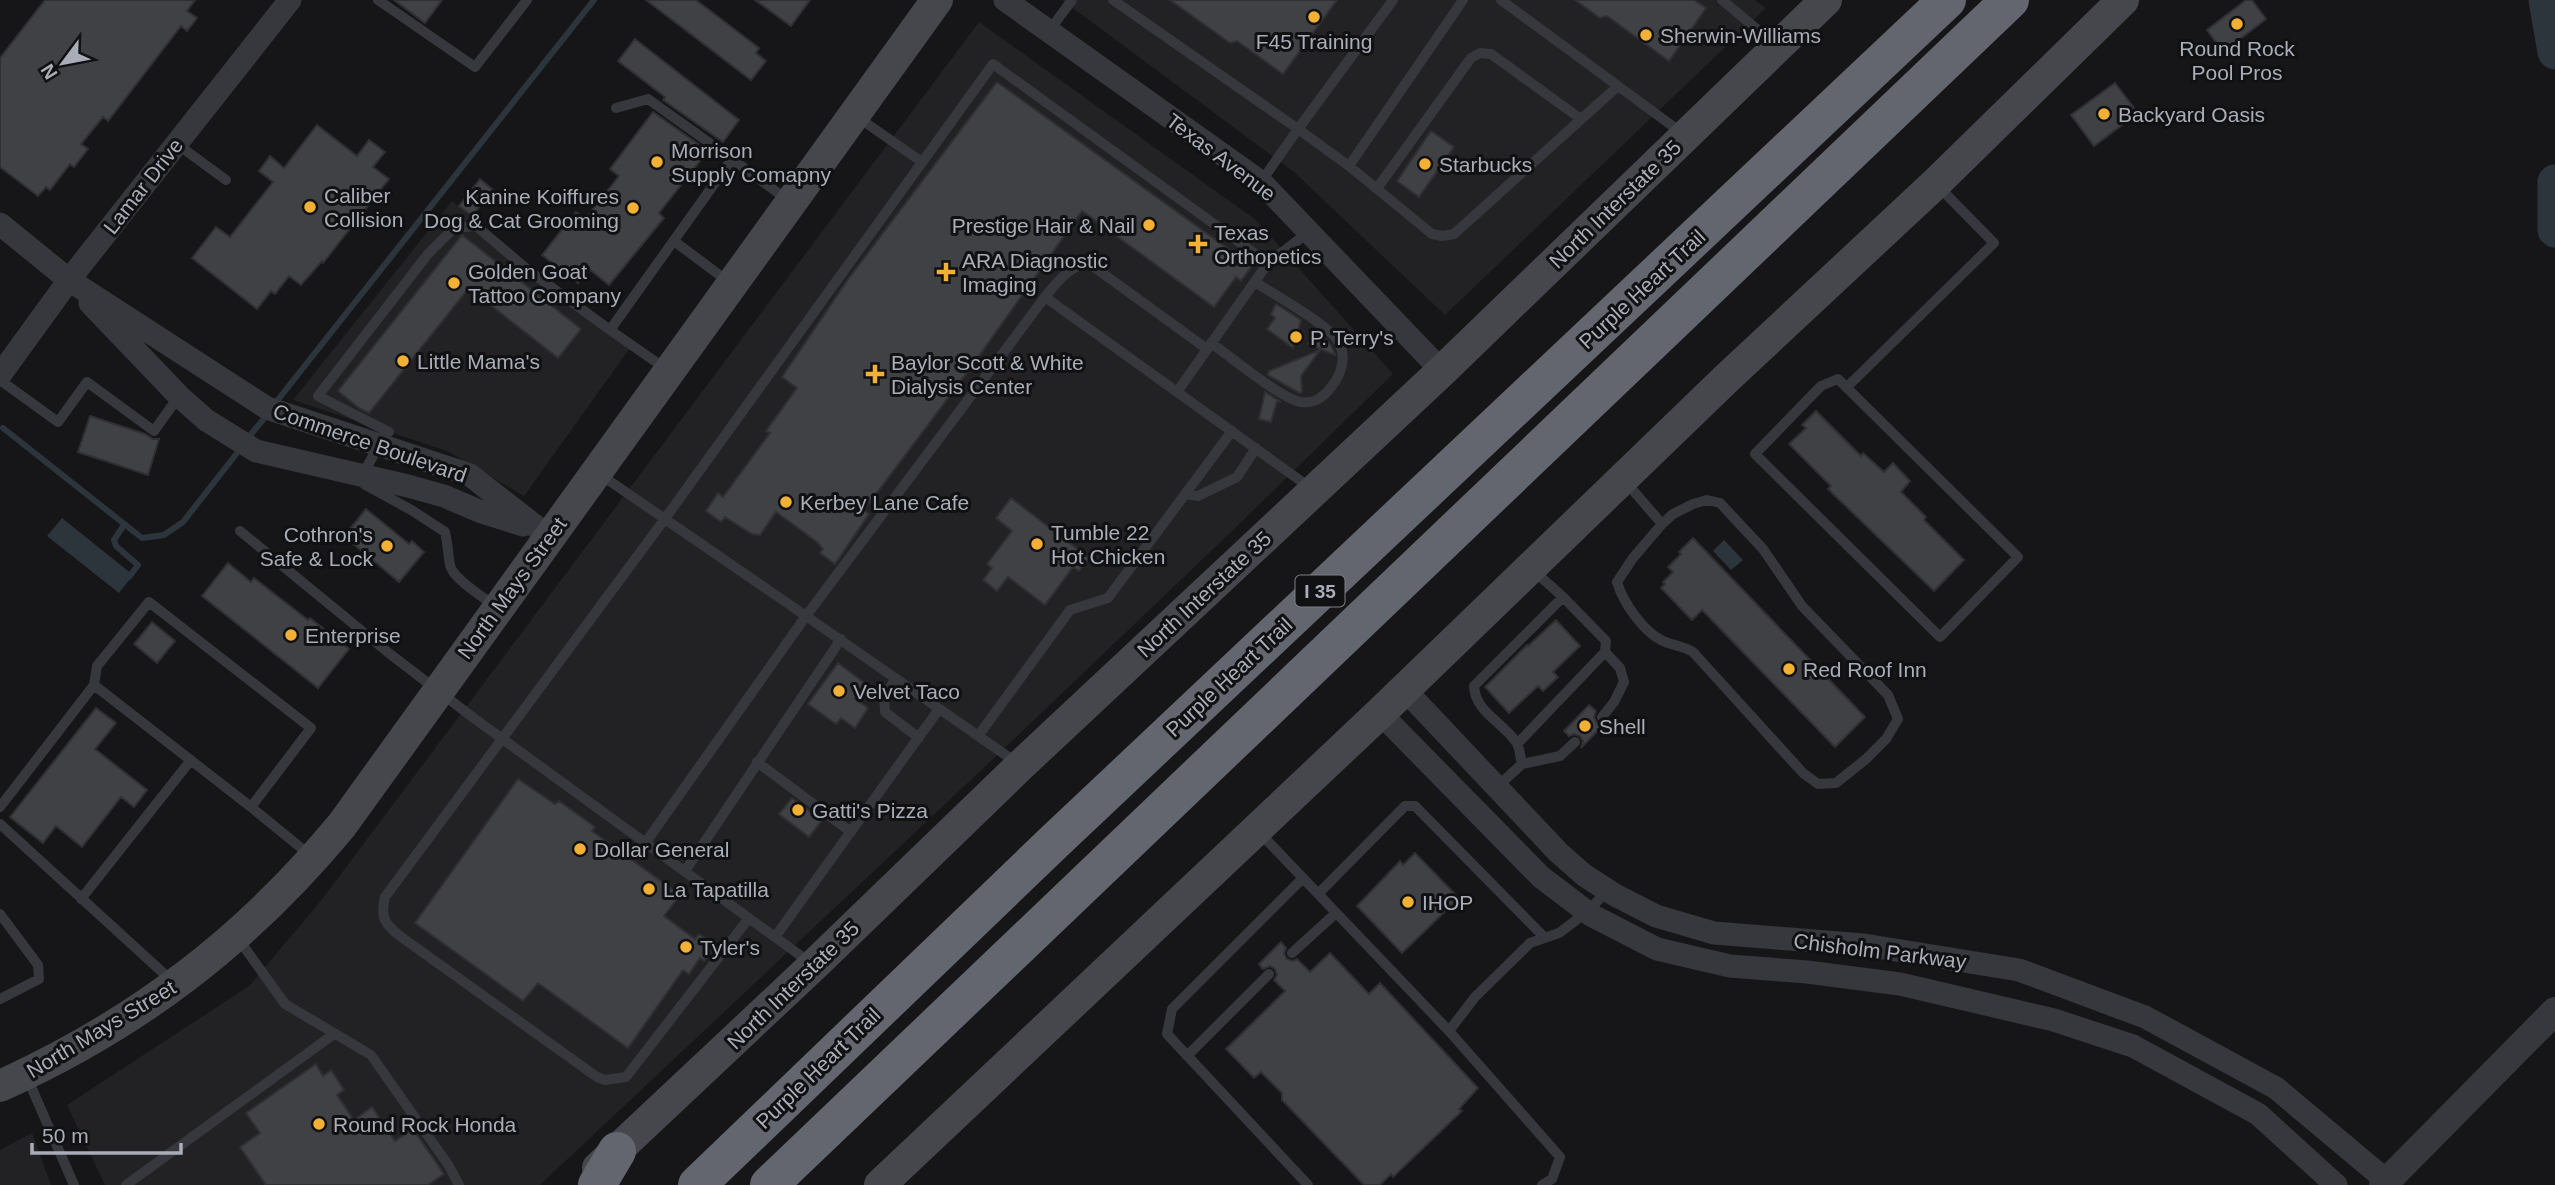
<svg xmlns="http://www.w3.org/2000/svg" width="2555" height="1185" font-family="Arial,sans-serif">
<rect width="100%" height="100%" fill="#161618"/>
<!-- built -->
<path fill="#222225" d="M1062,0H1755L1766,8L1445,315L1294,172Z
M979,22L1256,220L1393,374L1232,531L991,761L540,1185H105L67,1105L249,986L320,902Z
M452,201L630,348L524,496L447,451L293,400Z
M32,1133L51,1185H0V1150Z"/>
<!-- water -->
<path fill="#2c353c" d="M62,518L133,575L119,593L47,536Z
M1724,540L1743,560L1731,570L1713,551Z"/>
<g fill="none" stroke-linecap="round" stroke-linejoin="round">
<!-- stream -->
<path stroke="#2c353c" stroke-width="6" d="M273,406L594,0
M3,428L142,538L164,535L183,522L241,448
M247,439L267,415
M124,525L114,540L116,546L138,565L129,577"/>
<!-- river -->
<path stroke="#2c353c" stroke-width="35" d="M2546,0L2555,52
M2555,182V230"/>
</g>
<!-- building -->
<path fill="#404145" stroke="#303034" stroke-width="2" d="M45,0H195L187,11L197,18L187,31L181,26L108,121L103,117L81,144L88,149L74,167L70,164L50,190L46,187L38,196L0,167V58Z
M394,0H442L425,23Z
M646,0H696L759,48L756,53L766,61L751,80Z
M755,0H810L791,26Z
M1170,0H1337L1283,74L1237,41L1230,43Z
M1575,0H1694L1706,8L1669,61L1607,16L1600,18Z
M2246,0H2252L2266,19L2223,52L2207,30Z
M635,39L739,120L723,142L663,100L665,97L618,61Z
M997,82L1252,266L1241,281L1236,277L1214,307L1082,211L969,370L864,510L869,514L835,564L820,553L823,549L817,542L776,512L760,535L752,534L725,517L721,522L706,511L718,493L723,497L770,433L766,431L797,388L782,377L849,278Z
M2115,83L2138,113L2094,146L2071,115Z
M653,112L708,151L659,213L664,218L609,285L589,269L578,283L542,255L576,212L585,219L619,176L610,169Z
M317,125L357,156L369,140L385,152L373,167L389,179L323,263L322,261L301,285L289,276L275,294L271,291L257,309L192,258L216,227L230,237L273,182L259,171L270,156L284,168Z
M1431,131L1454,147L1419,197L1397,181Z
M480,179L493,190L472,216L459,206Z
M462,235L581,329L558,358L469,288L369,413L359,408L338,391Z
M1276,304L1301,320L1293,348L1267,329L1275,318L1271,314Z
M1319,333L1331,345L1335,355L1308,344Z
M1320,350L1301,376L1302,392L1300,393L1268,375L1269,371Z
M1265,392L1281,402L1277,401L1271,422L1259,419Z
M1816,411L1861,456L1863,453L1884,472L1893,463L1910,481L1901,492L1926,517L1924,520L1964,560L1934,591L1828,489L1831,486L1789,444L1806,428L1802,425Z
M90,416L145,434L153,439H159L148,475L78,452Z
M1011,498L1089,558L1079,571L1073,567L1045,605L1008,577L997,591L983,580L992,568L987,564L1012,531L996,518Z
M366,509L409,544L412,541L424,552L399,582L344,536Z
M1693,538L1865,717L1835,747L1702,610L1692,620L1661,588L1665,584L1663,582L1673,572L1668,567L1681,554L1679,552Z
M228,563L251,582L254,578L308,620L310,618L349,649L318,688L202,596Z
M1556,620L1580,646L1553,672L1558,677L1543,691L1538,686L1509,713L1485,687L1527,645L1528,646Z
M152,622L175,641L157,663L134,644Z
M838,663L866,684L855,699L868,708L855,728L841,718L836,724L808,704Z
M1589,705L1596,711L1594,717L1597,723L1604,724L1581,748L1583,741L1580,736L1574,734L1569,736L1564,731Z
M96,708L116,723L95,749L147,790L134,807L121,797L82,847L56,826L43,843L10,817Z
M518,779L555,804L559,801L595,827L592,831L680,895L664,916L695,939L699,934L716,946L704,961L700,958L689,974L683,970L628,1048L538,983L523,1001L415,923Z
M792,798L822,820L809,837L779,814Z
M1415,853L1459,898L1402,953L1357,906L1400,861L1403,865Z
M1281,942L1286,948L1284,954L1287,959L1293,961L1297,959L1310,972L1330,953L1369,994L1380,983L1478,1088L1459,1109L1462,1111L1393,1177L1391,1174L1380,1185H1364L1282,1100V1093L1261,1072L1254,1078L1226,1049L1285,991L1274,980L1277,975L1275,969L1270,966L1263,969L1259,964Z
M316,1064L323,1076L331,1070L344,1090L337,1095L354,1120L372,1107L395,1141L413,1129L444,1174L428,1185H266L240,1147L260,1133L246,1113Z"/>
<g fill="none" stroke-linecap="round" stroke-linejoin="round">
<!-- service -->
<path stroke="#37383d" stroke-width="10" d="M378,0L475,67L527,0
M1113,0L1298,129L1393,0
M1501,0L1682,133
M1722,0L1777,46
M1049,31L1072,0
M616,108L648,99L732,159
M856,116L922,162
M177,144L226,180
M1349,166L1432,234L1442,236L1454,234L1618,86
M1261,182L1298,129L1349,166L1463,0
M1378,187L1471,58L1480,53L1491,54L1581,119
M674,241L730,283
M1268,263L1310,231
M1045,297C1058,281 1067,269 1087,262L1207,349
M1211,343C1230,356 1281,399 1301,402C1315,404 1325,396 1332,386C1342,373 1347,356 1338,341C1326,323 1275,295 1255,282
M666,369L610,330L732,159L789,201
M1838,379L2018,557L1940,637L1755,454L1821,386Z
M0,380L58,422L87,382L154,431L179,396
M1847,387L1994,243L1937,185
M389,432L318,396L428,254L454,228L476,226L528,270L610,330
M379,445L363,474L364,484L413,511L445,532C448,544 448,555 450,565C452,578 484,598 495,606
M598,473L806,616L646,842
M1625,481L1662,524L1633,558L1617,582C1623,602 1642,630 1661,640C1672,646 1683,645 1693,652L1803,773L1818,784L1836,783L1866,759L1886,739L1898,719L1888,695L1802,606L1763,549L1720,503L1707,500L1693,504L1673,514L1662,524
M1187,494L1198,496L1237,477L1256,448
M240,531L390,654L475,719L812,964
M896,679L884,696L885,712L919,738
M94,685L251,807
M1602,717L1614,702L1624,682L1620,668L1605,652
M978,736L1070,610L1108,598L1232,431
M1518,743L1605,652L1606,641L1563,597
M757,762L851,832
M1017,763L806,616L1045,297L1312,489
M1522,764L1560,756L1575,742
M1498,786L1522,764C1520,757 1520,747 1516,742C1503,722 1475,712 1474,686L1563,597L1533,570
M0,807L94,685L97,666L149,602L311,728L251,807L311,856
M0,824L172,981
M1259,832L1449,1031L1475,997L1530,943L1559,933L1587,912L1608,890
M685,871L841,639
M1303,878L1172,1009L1167,1034L1308,1185
M1318,894L1405,806H1415L1545,938
M81,899L191,760
M0,914L38,965L39,979L0,999
M749,918L626,1077L605,1080L597,1077L404,939C387,926 379,920 385,897L664,520L993,64L1268,263L1177,392
M237,937L285,1004L371,1055L449,1166L459,1185
M775,937L939,709
M1292,953L1336,913
M1449,1031L1560,1157L1552,1179L1542,1185
M1187,1056L1269,974
M26,1075L74,1185
M126,1185L334,1034"/>
<!-- minor -->
<path stroke="#37383d" stroke-width="23" d="M1005,0L1261,182L1442,371
M0,224L69,280L267,408L470,475L548,536
M90,303L179,396L206,420L256,451L408,486L444,496L479,511L523,525
M0,375L69,280L290,0
M1405,690L1558,852L1584,875L1615,895L1656,916L1714,933L1864,945L2019,970L2145,1017L2276,1088L2387,1181
M1380,713L1541,877L1591,915L1657,949L1730,966L1807,972L1900,984L2054,1020L2133,1046L2258,1114L2336,1185"/>
<!-- tertiary -->
<path stroke="#37383d" stroke-width="28" d="M2383,1185L2555,1011"/>
<!-- secondary -->
<path stroke="#45474d" stroke-width="32" d="M0,1086C137,1024 246,941 342,825L937,0
M598,1168L814,965L1021,765L1442,371L1826,0
M880,1185L1380,713L1727,378L1936,183L2123,0"/>
<!-- motorway -->
<path stroke="#63666e" stroke-width="38" d="M597,1185L617,1151
M697,1185L1055,841L1947,0
M769,1185L2010,0"/>
</g>
<!-- markers -->
<g fill="#f2b134" stroke="#111113" stroke-width="2.5">
<circle cx="1314" cy="17" r="7"/>
<circle cx="2237" cy="24" r="7"/>
<circle cx="1646" cy="35" r="7"/>
<circle cx="2104" cy="114" r="7"/>
<circle cx="657" cy="162" r="7"/>
<circle cx="1425" cy="164" r="7"/>
<circle cx="310" cy="207" r="7"/>
<circle cx="633" cy="208" r="7"/>
<circle cx="1149" cy="225" r="7"/>
<path d="M1194.5 233.5h7v7h7v7h-7v7h-7v-7h-7v-7h7z"/>
<path d="M942.5 261.5h7v7h7v7h-7v7h-7v-7h-7v-7h7z"/>
<circle cx="454" cy="283" r="7"/>
<circle cx="1296" cy="337" r="7"/>
<circle cx="403" cy="361" r="7"/>
<path d="M871.5 363.5h7v7h7v7h-7v7h-7v-7h-7v-7h7z"/>
<circle cx="786" cy="502" r="7"/>
<circle cx="1037" cy="544" r="7"/>
<circle cx="387" cy="546" r="7"/>
<circle cx="291" cy="635" r="7"/>
<circle cx="1789" cy="669" r="7"/>
<circle cx="839" cy="691" r="7"/>
<circle cx="1585" cy="726" r="7"/>
<circle cx="798" cy="810" r="7"/>
<circle cx="580" cy="849" r="7"/>
<circle cx="649" cy="889" r="7"/>
<circle cx="1408" cy="902" r="7"/>
<circle cx="686" cy="947" r="7"/>
<circle cx="319" cy="1124" r="7"/>
</g>
<g text-anchor="middle" dominant-baseline="central" stroke-width="6" stroke-linejoin="round" paint-order="stroke">
<!-- shield labels -->
<rect fill="#111113" stroke="#7b7e86" stroke-width="2" x="1295.5" y="575.5" width="49" height="31" rx="5"/>
<g font-size="19" font-weight="bold" fill="#a8adb8">
<text x="1320" y="591">I 35</text>
</g>
<!-- poi labels -->
<g font-size="21" fill="#a8adb8" stroke="#111113" text-anchor="start">
<text x="1660" y="35">Sherwin-Williams</text>
<text x="1314" y="41" text-anchor="middle">F45 Training</text>
<text x="2237" y="48" text-anchor="middle">Round Rock<tspan x="2237" dy="24">Pool Pros</tspan></text>
<text x="2118" y="114">Backyard Oasis</text>
<text x="671" y="150">Morrison<tspan x="671" dy="24">Supply Comapny</tspan></text>
<text x="1439" y="164">Starbucks</text>
<text x="324" y="195">Caliber<tspan x="324" dy="24">Collision</tspan></text>
<text x="619" y="196" text-anchor="end">Kanine Koiffures<tspan x="619" dy="24">Dog &amp; Cat Grooming</tspan></text>
<text x="1135" y="225" text-anchor="end">Prestige Hair &amp; Nail</text>
<text x="1214" y="232">Texas<tspan x="1214" dy="24">Orthopetics</tspan></text>
<text x="962" y="260">ARA Diagnostic<tspan x="962" dy="24">Imaging</tspan></text>
<text x="468" y="271">Golden Goat<tspan x="468" dy="24">Tattoo Company</tspan></text>
<text x="1310" y="337">P. Terry's</text>
<text x="417" y="361">Little Mama's</text>
<text x="891" y="362">Baylor Scott &amp; White<tspan x="891" dy="24">Dialysis Center</tspan></text>
<text x="800" y="502">Kerbey Lane Cafe</text>
<text x="1051" y="532">Tumble 22<tspan x="1051" dy="24">Hot Chicken</tspan></text>
<text x="373" y="534" text-anchor="end">Cothron's<tspan x="373" dy="24">Safe &amp; Lock</tspan></text>
<text x="305" y="635">Enterprise</text>
<text x="1803" y="669">Red Roof Inn</text>
<text x="853" y="691">Velvet Taco</text>
<text x="1599" y="726">Shell</text>
<text x="812" y="810">Gatti's Pizza</text>
<text x="594" y="849">Dollar General</text>
<text x="663" y="889">La Tapatilla</text>
<text x="1422" y="902">IHOP</text>
<text x="700" y="947">Tyler's</text>
<text x="333" y="1124">Round Rock Honda</text>
</g>
<!-- street labels -->
<g font-size="21" fill="#a8adb8" stroke="#111113">
<text transform="translate(1221 157) rotate(37)">Texas Avenue</text>
<text transform="translate(143 186) rotate(-52)">Lamar Drive</text>
<text transform="translate(1615 204) rotate(-44)">North Interstate 35</text>
<text transform="translate(1642 289) rotate(-43)">Purple Heart Trail</text>
<text transform="translate(370 443) rotate(19)">Commerce Boulevard</text>
<text transform="translate(512 588) rotate(-54)">North Mays Street</text>
<text transform="translate(1204 594) rotate(-43)">North Interstate 35</text>
<text transform="translate(1229 677) rotate(-43)">Purple Heart Trail</text>
<text transform="translate(1880 951) rotate(7)">Chisholm Parkway</text>
<text transform="translate(793 985) rotate(-44)">North Interstate 35</text>
<text transform="translate(101 1029) rotate(-31)">North Mays Street</text>
<text transform="translate(818 1068) rotate(-44)">Purple Heart Trail</text>
</g>
</g>
<!-- north arrow -->
<g transform="translate(63 63) rotate(238)" stroke="#111113" stroke-width="5" paint-order="stroke">
<path d="M0-5L12 26L0 18L-12 26Z" fill="#a8adb8"/>
<text y="-10" font-size="19" font-weight="bold" text-anchor="middle" fill="#a8adb8">N</text>
</g>
<!-- scale -->
<path d="M32 1143v10h149v-10" fill="none" stroke="#a8adb8" stroke-width="3.5"/>
<text x="42" y="1143" font-size="21" fill="#a8adb8" stroke="#111113" stroke-width="5" paint-order="stroke">50 m</text>
</svg>
